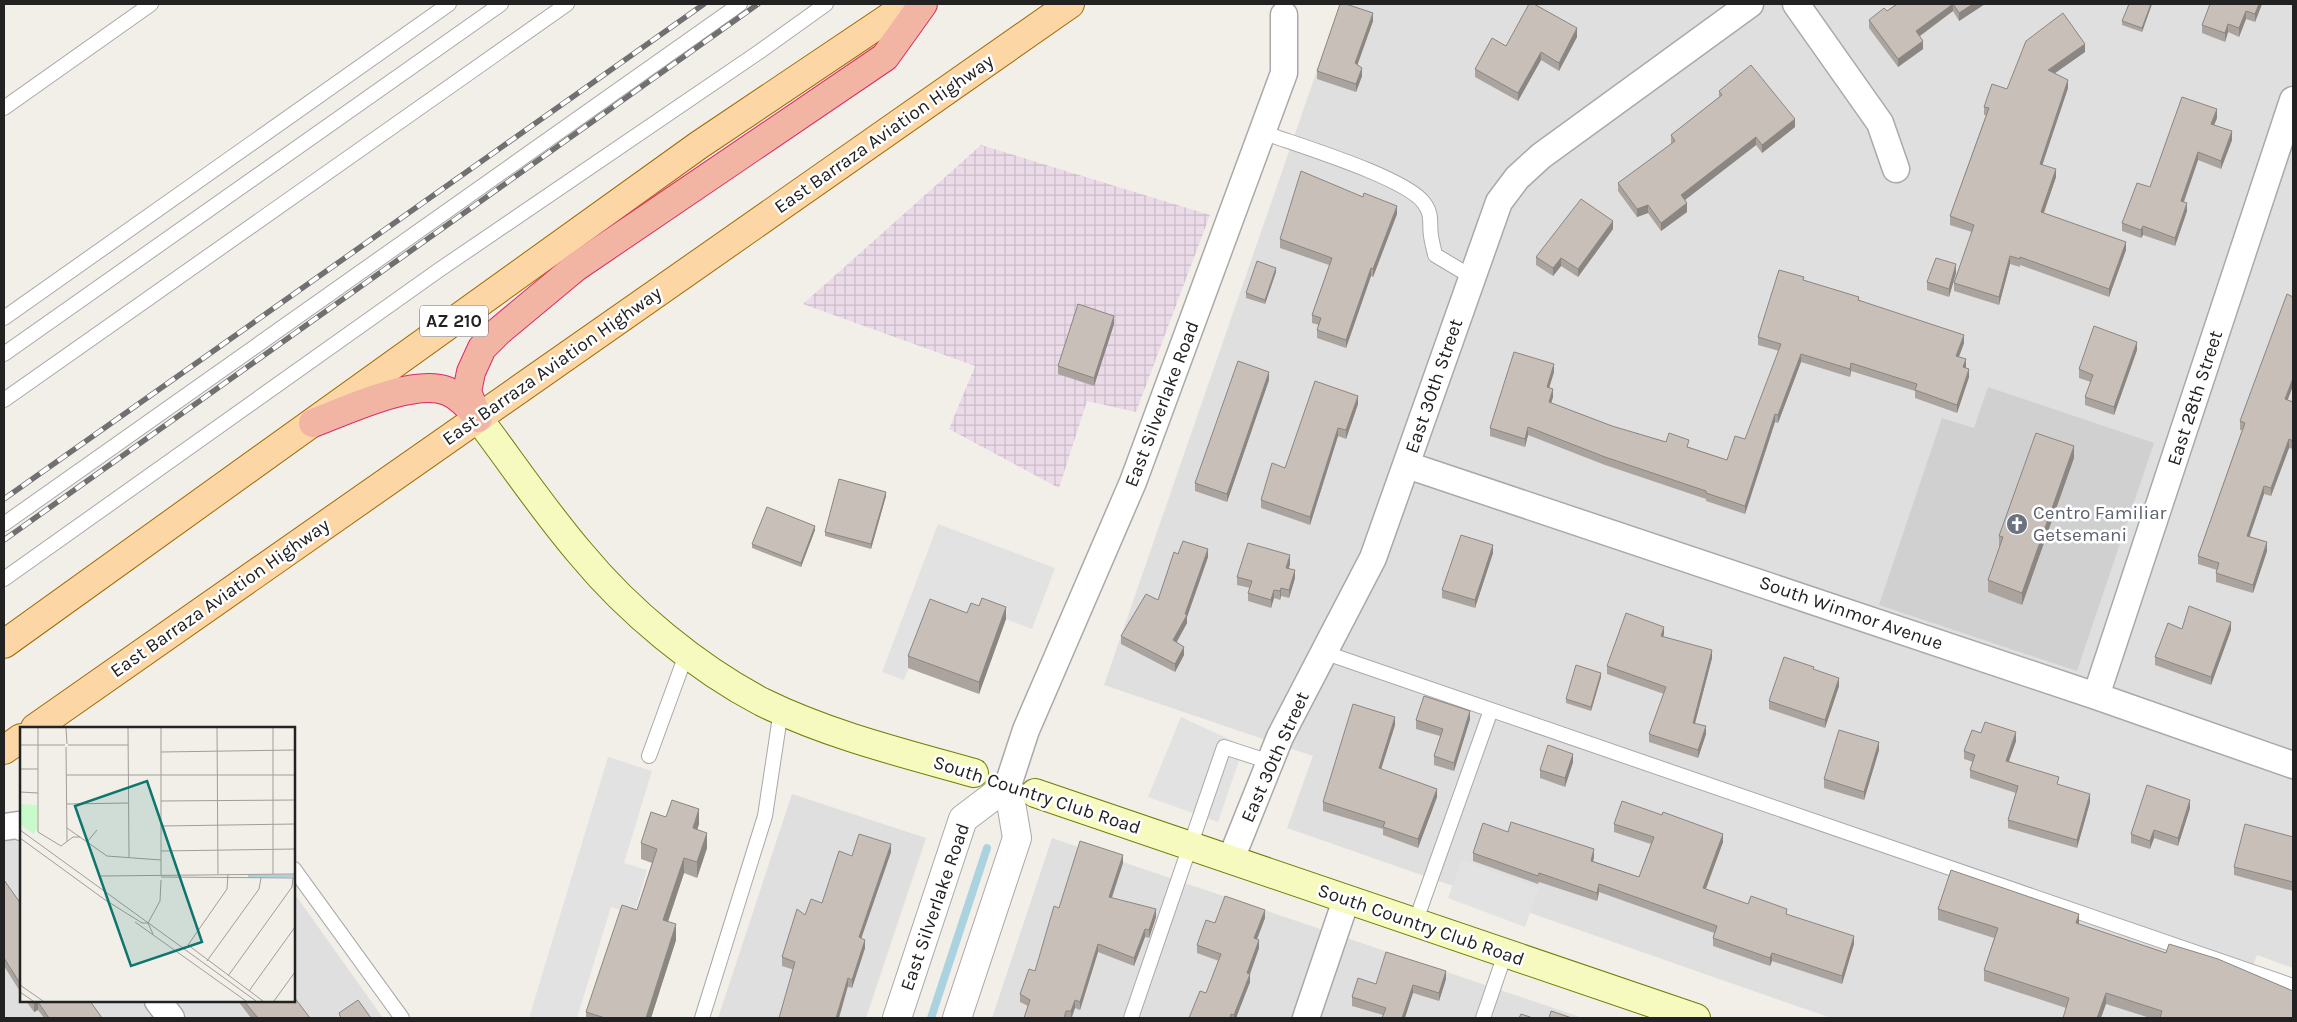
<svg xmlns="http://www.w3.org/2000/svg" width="2297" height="1022" font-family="Karla,sans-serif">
<defs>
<pattern id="industrial-grid" width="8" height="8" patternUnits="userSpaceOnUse" patternTransform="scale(1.25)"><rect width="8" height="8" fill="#ebdbe8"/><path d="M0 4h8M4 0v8" fill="none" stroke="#c9bcc7"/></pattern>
</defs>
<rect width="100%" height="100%" fill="#f2efe9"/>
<!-- residential -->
<path fill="#e0dfdf" d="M1340,4H2293V968L2257,955L2234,1018H1831L1287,828L1313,756L1104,685Z
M792,794L926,838L866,1018H718Z
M21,829V1001H294V893L383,1018H4V841Z
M1052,838L1583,1018H992Z"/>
<!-- industrial -->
<path fill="url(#industrial-grid)" d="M981,145L1210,215L1136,412L1087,401L1059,488L949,429L975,366L803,304Z"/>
<!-- religious -->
<path fill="#d0d0d0" d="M1988,387L2154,443L2077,671L1879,605L1942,418L1974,428Z"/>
<!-- parking -->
<path fill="#e2e2e2" d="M938,524L1055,568L1032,629L982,610L979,618L930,611L904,680L882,672Z
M1181,717L1244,746L1218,822L1148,797Z
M608,757L652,771L624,863L647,870L634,914L611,907L577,1018H529Z
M1462,860L1539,888L1525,927L1448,898Z"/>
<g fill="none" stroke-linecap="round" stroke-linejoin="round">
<!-- stream -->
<path stroke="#aad3df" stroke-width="8" d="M931,1018L987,848"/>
<!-- service casing -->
<g stroke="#a9a9a9" stroke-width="16">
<path id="service" d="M4,108L151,4
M1262,132C1297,145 1405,177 1424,203C1433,215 1429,224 1431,236C1432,243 1434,249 1435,255L1472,277
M4,318L449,4
M4,354L501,4
M4,400L567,4
M4,524L740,4
M4,579L439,270L759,52L826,4
M1323,652L2293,986
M649,756L687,652
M294,869L402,1018
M1415,923L1491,710
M702,1018L765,816L781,710
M1131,1018L1224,747L1270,762
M1483,1018L1505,954"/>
</g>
<!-- minor casing -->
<g stroke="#a9a9a9" stroke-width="29">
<path id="minor" d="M1796,4L1880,123L1896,169
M1407,465L2096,696L2293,765
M2096,696L2293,100
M1008,785L1026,730L1133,482L1284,73V15
M4,827L18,825L21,827
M1231,859L1280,737L1373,558L1499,202L1517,178L1541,156L1750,4
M158,1001L171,1018
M1306,1018L1346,900"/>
</g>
<!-- tertiary casing -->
<g stroke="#a9a9a9" stroke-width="30">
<path id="tertiary" d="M897,1018L963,819L1008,785
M957,1018L1017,838L1008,785"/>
</g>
<!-- secondary casing -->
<g stroke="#707d05" stroke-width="30">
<path id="secondary" d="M478,418C512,463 544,511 581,554C628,611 697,668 762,702C829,735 903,753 974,773
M1035,793L1696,1018"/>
</g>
<!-- primary casing -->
<g stroke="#a06b00" stroke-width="30">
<path id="primary" d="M4,644L699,145L909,4
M35,728L1070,4
M4,750L21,738"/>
</g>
<!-- trunk casing -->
<g stroke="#dc2a67" stroke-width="30">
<path id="trunk" d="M478,418L467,392L471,372L482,348L499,331L576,267L885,57L923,4
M313,423C345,411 414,378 447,391C459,396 467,405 476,415"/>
</g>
<!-- service -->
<use href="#service" stroke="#fff" stroke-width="14"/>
<!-- minor -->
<use href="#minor" stroke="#fff" stroke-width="26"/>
<!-- tertiary -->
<use href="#tertiary" stroke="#fff" stroke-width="28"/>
<!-- secondary -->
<use href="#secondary" stroke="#f7fabf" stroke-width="28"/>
<!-- primary -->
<use href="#primary" stroke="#fcd6a4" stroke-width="28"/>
<!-- trunk -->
<use href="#trunk" stroke="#f2b4a3" stroke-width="28"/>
<!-- rail casing -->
<g stroke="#707070" stroke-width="5.5">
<path id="rail" d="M4,499L704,4
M4,540L758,4"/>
</g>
<!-- rail -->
<use href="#rail" stroke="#fff" stroke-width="4" stroke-dasharray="11" stroke-linecap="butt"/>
</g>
<!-- wall -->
<path fill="#aba49e" d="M1897,4H1985L1959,21L1953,11L1919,36L1923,49L1898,67L1869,28V20L1887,11Z
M2152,4L2142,32L2122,25V21Z
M2262,4L2255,22L2246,19L2239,37L2228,32L2225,42L2202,33V25Z
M1373,21L1357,65L1362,76L1356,92L1317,79V71Z
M1577,37L1559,71L1541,60L1518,101L1475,77V69L1506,46Z
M2085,52L2055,73L2068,88L2042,164L2056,177L2044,213L2126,250L2109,297L2020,265V267L2010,264L1999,305L1954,291V283L1972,232L1950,225V216L1986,115H1984V107L2007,89Z
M1719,91L1795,127L1762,153L1756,145L1685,200L1687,212L1661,231L1648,213L1637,217L1618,191V183L1671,144V135L1719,97Z
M2217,118L2214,125L2232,140L2221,169L2198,160L2184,202L2187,211L2175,246L2143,235L2141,238L2122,231V223L2150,187Z
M1397,214L1373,277L1371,276L1346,348L1317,338V330L1319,325L1312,323V315L1329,265L1280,248V239Z
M1613,229L1578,277L1561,266L1553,276L1536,265V257Z
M1276,272L1265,304L1246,298V293Z
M1956,273L1949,297L1927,290V282Z
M1804,280L1859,300L1964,343L1959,357L1966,367L1969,377L1957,413L1915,398V391L1851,371L1850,377L1801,362L1778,423L1775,422L1745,514L1706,501V499L1605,465L1528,435L1525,447L1490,436V428L1554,372L1549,387L1553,397L1551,403L1612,426L1666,442L1689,447L1727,460L1745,439L1779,351L1758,345V337Z
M1114,324L1094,386L1058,374V366Z
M2137,350L2114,415L2085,405V397L2091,382L2079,378V369Z
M1269,380L1227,502L1195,491V483Z
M2288,400L2293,402V449L2289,448L2271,496L2264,494L2249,537L2267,551L2253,593L2216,582V573L2217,570L2198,564V556L2242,430H2240V421Z
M1358,404L1346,439L1338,436L1310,525L1261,508V500L1285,468Z
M2074,458L2022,605L1988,592V580L1999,548V536Z
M886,496L871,549L825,536V532Z
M815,530L801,567L752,548V544Z
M1493,553L1475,608L1442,598V590Z
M1178,554L1208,557L1187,617V623L1177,642L1184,655L1175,672L1121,644V636L1158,600Z
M1290,564L1289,568L1295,578L1289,598L1281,596L1280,600L1274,598L1271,608L1248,601V593L1250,588L1237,585V577Z
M979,606L1006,619L979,694L908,668V656L967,613Z
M2182,629L2231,630L2211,685L2155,665V657Z
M1664,634L1663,637L1712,658L1695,723L1706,734L1698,758L1649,742V734L1664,694L1607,674V666Z
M1814,670L1839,686L1825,728L1769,709V701Z
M1601,677L1591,711L1566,703V699Z
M1470,719L1454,771L1434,765V756L1440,736L1416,729V720Z
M1395,725L1381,769L1437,797L1418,848L1383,835V829L1323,811V802Z
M1981,733L2016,741L2009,761L2059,785L2090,802L2077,848L2008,828V820L2016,793L1970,778V770L1973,762L1964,759V751Z
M1879,750L1864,800L1824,788V779Z
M1573,762L1565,787L1540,778V770Z
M2190,808L2178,846L2154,838L2150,849L2131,843V834Z
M666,817L699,824L697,829L707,848L697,878L684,873L668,922L676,940L651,1018H586V1012L637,910L652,863L641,859V843Z
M1614,824L1723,842L1706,889L1748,904L1787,915L1854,944L1842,984L1772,961L1770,966L1713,946V938L1714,933L1599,892L1597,901L1539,882L1538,884L1473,861V853L1508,832L1594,857L1593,861L1639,877L1651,844L1614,832Z
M2293,837V891L2234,875V867Z
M891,852L861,938L865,948L852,988L782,966V957L805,915Z
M1123,863L1112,898L1156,917L1149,938L1145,937L1134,966L1098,952L1080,1010L1075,1008L1072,1018H1024L1028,1006L1020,1002V994L1035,971L1059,908Z
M4,880L21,904V993L4,966Z
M1938,909L2079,924L2293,1018H2150L2106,1004L2066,1008L1984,981V970L1994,938L1938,920Z
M1265,918L1257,939L1259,948L1250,974V982L1236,1018H1189L1206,993L1219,961L1197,953V945L1215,923Z
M1446,979L1439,1001L1413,993L1383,1015L1352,1006V997L1376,984Z
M26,1001H90L102,1018H44L38,1010L34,1012Z
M238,1001H294L310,1018H251Z"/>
<!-- shaded-wall -->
<path fill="#8b8681" d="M1953,4V11L1916,39V31Z
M1973,4H1985L1959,21V13Z
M2151,4H2152L2142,32V28Z
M2259,4H2262L2255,22V14Z
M2246,11V19L2239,37V28Z
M1373,13V21L1355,72V63Z
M2228,24V32L2225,42V33Z
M1577,28V37L1559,71V63Z
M1923,41V49L1898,67V59Z
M2085,44V52L2048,78V70Z
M1541,52V60L1518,101V93Z
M1362,68V76L1356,92V84Z
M2068,80V88L2040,172V164Z
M2217,109V118L2211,132V124Z
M1795,119V127L1762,153V145Z
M2232,131V140L2221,169V161Z
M1756,137V145L1681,203V195Z
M2198,152V160L2181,209V201Z
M2056,169V177L2041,220V212Z
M1687,203V212L1661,231V223Z
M2187,203V211L2175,246V238Z
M1648,205V213L1637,217V209Z
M1397,206V214L1373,277V269Z
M1613,221V229L1578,277V269Z
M2143,226V235L2141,238V230Z
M2126,242V250L2109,297V289Z
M2010,256V264L1999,305V297Z
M1561,258V266L1553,276V268Z
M1956,264V273L1949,297V289Z
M1276,268V272L1265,304V300Z
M1371,268V276L1346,348V340Z
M1114,316V324L1094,386V378Z
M1964,335V343L1956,364V356Z
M2137,342V350L2114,415V407Z
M1801,354V362L1778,423V415Z
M1966,359V367L1963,375V367Z
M1851,363V371L1850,377V369Z
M1554,364V372L1547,395V387Z
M1969,369V377L1957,413V405Z
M1269,372V380L1227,502V494Z
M2293,378V386L2285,407V399Z
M1553,389V397L1549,410V402Z
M1358,396V404L1346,439V430Z
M1775,414V422L1745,514V506Z
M1528,427V435L1525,447V439Z
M1338,428V436L1310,525V517Z
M2289,439V448L2271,496V488Z
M2074,446V458L2022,605V593Z
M2264,486V494L2247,544V536Z
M886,492V496L871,549V544Z
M815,526V530L801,567V563Z
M2267,542V551L2253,593V585Z
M1493,545V553L1475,608V600Z
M1208,549V557L1187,617V623L1173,648V640L1185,614Z
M1290,555V564L1286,576V568Z
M1295,570V578L1289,598V590Z
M1281,588V596L1280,600V591Z
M1274,590V598L1271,608V600Z
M1006,607V619L979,694V682Z
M2231,622V630L2211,685V677Z
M1664,627V634L1661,644V636Z
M1184,647V655L1175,672V664Z
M1712,650V658L1693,731V723Z
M1601,673V677L1591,711V707Z
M1839,678V686L1825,728V720Z
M1470,711V719L1454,771V763Z
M1395,717V725L1379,776V768Z
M1706,726V734L1698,758V750Z
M2016,732V741L2006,769V761Z
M1879,742V750L1864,800V792Z
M1573,754V762L1565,787V778Z
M1437,789V797L1418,848V839Z
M2090,794V802L2077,848V840Z
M2190,800V808L2178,846V838Z
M699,809V824L693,843V828Z
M2154,830V838L2150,849V841Z
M707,833V848L697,878V862Z
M1723,834V842L1703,896V888Z
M891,844V852L859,945V937Z
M1594,849V857L1591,869V861Z
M1123,855V863L1109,905V897Z
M684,858V873L663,936V920Z
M1599,884V892L1597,901V893Z
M1156,909V917L1149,938V930Z
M1265,910V918L1254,947V938Z
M2079,914V925L2076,923Z
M676,924V940L651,1018H646Z
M1145,929V937L1134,966V958Z
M1854,936V944L1842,984V976Z
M865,940V948L852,988V980Z
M1259,940V948L1248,979L1250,974V982L1236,1018H1234V1015L1247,973Z
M1098,944V952L1080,1010V1002Z
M1772,953V961L1770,966V958Z
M1446,971V979L1439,1001V993Z
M848,978V986L839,1018H836Z
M1413,985V993L1405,1018H1402Z
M2106,993V1004L2101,1018H2097Z
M1075,1000V1008L1071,1018V1011Z
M38,1002V1010L34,1012V1004Z"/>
<!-- building -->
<path fill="#c7bfb8" stroke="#8b8681" d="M1340,4H1346L1373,13L1355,63L1362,68L1356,84L1317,71Z
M1529,4H1534L1577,28L1559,63L1541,52L1518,93L1475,69L1492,38L1506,46Z
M1897,4H1953L1916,31L1923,41L1898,59L1869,20L1884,8L1887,11Z
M1953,4H1973L1959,13Z
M2129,4H2151L2142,28L2122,21Z
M2210,4H2259L2255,14L2246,11L2239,28L2228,24L2225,33L2202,25Z
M2063,13L2085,44L2048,70L2068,80L2040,164L2056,169L2041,212L2126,242L2109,289L2020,257V259L2010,256L1999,297L1954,283L1974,225L1950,216L1989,108L1984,107L1992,84L2007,89L2026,41Z
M1751,65L1795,119L1762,145L1756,137L1681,195L1687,203L1661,223L1648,205L1637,209L1618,183L1675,141L1671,135L1722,95L1719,91Z
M2182,97L2217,109L2211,124L2232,131L2221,161L2198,152L2181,201L2187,203L2175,238L2143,226L2141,230L2122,223L2137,183L2150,187Z
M1301,171L1363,197L1364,193L1397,206L1373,269L1371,268L1346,340L1317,330L1321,318L1312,315L1332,258L1280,239Z
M1581,199L1613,221L1578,269L1561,258L1553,268L1536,257Z
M1936,258L1956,264L1949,289L1927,282Z
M1257,261L1276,268L1265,300L1246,293Z
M1779,270L1804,277L1803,280L1859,297L1858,300L1964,335L1956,356L1966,359L1963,367L1969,369L1957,405L1915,390L1917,384L1851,363L1850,369L1801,354L1778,415L1775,414L1745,506L1706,493V491L1605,457L1528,427L1525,439L1490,428L1514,352L1554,364L1547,387L1553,389L1549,402L1612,426L1666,442L1669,433L1689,440L1687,447L1727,460L1735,436L1745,439L1781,344L1758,337Z
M2287,294L2293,297V378L2285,399L2293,402V441L2289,439L2271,488L2264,486L2247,536L2267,542L2253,585L2216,573L2219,563L2198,556L2245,423L2240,421Z
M1078,304L1114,316L1094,378L1058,366Z
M2094,326L2137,342L2114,407L2085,397L2093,375L2079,369Z
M1238,361L1269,372L1227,494L1195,483Z
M1315,381L1358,396L1346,430L1338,428L1310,517L1261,500L1272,463L1285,468Z
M2036,433L2074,446L2022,593L1988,580L2003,537L1999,536Z
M839,479L886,492L871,544L825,532Z
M767,507L815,526L801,563L752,544Z
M1461,535L1493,545L1475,600L1442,590Z
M1183,541L1208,549L1185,614L1187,615L1173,640L1184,647L1175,664L1121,636L1146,594L1158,600L1174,552L1178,554Z
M1248,543L1290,555L1286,568L1295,570L1289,590L1281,588L1280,591L1274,590L1271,600L1248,593L1252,581L1237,577Z
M982,598L1006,607L979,682L908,656L930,599L967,613L971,603L979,606Z
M2189,606L2231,622L2211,677L2155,657L2168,623L2182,629Z
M1626,613L1664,627L1661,636L1712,650L1693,723L1706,726L1698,750L1649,734L1666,687L1607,666Z
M1784,657L1814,667L1813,669L1839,678L1825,720L1769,701Z
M1576,665L1601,673L1591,707L1566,699Z
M1424,696L1470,711L1454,763L1434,756L1443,729L1416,720Z
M1353,704L1395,717L1379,768L1437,789L1418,839L1383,827L1385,822L1323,802Z
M1985,722L2016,732L2006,761L2059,777L2057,784L2090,794L2077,840L2008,820L2018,786L1970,770L1975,755L1964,751L1972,730L1981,733Z
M1839,730L1879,742L1864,792L1824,779Z
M1548,745L1573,754L1565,778L1540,770Z
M2147,785L2190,800L2178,838L2154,830L2150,841L2131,834Z
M672,800L699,809L693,828L707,833L697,862L684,858L663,920L676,924L646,1018H605L586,1012L622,905L637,910L657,849L641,843L651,812L666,817Z
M1622,801L1662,815L1663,812L1723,834L1703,888L1748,904L1751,896L1787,909L1786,914L1854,936L1842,976L1772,953L1770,958L1713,938L1717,926L1599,884L1597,893L1539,873L1538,876L1473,853L1483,823L1508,832L1511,822L1594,849L1591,861L1639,877L1654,837L1614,824Z
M2245,824L2293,837V882L2234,867Z
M859,834L891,844L859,937L865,940L852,980L848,978L836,1018H779L795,962L782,957L797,909L805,915L811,899L822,903L839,851L852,856Z
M1080,841L1123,855L1109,897L1156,909L1149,930L1145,929L1134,958L1098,944L1080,1002L1075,1000L1071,1011H1066L1064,1018H1024L1030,1000L1020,994L1029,969L1035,971L1054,906L1059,908Z
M1951,870L2079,914L2076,923L2166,953L2169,944L2218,959L2293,991V1018H2160L2162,1011L2106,993L2097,1018H2063L2069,998L1984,970L1998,928L1938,909Z
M4,880L21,904V985L4,958Z
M1225,896L1265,910L1254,938L1259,940L1247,973L1250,974L1234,1015L1231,1014L1230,1018H1189L1200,991L1206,993L1221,954L1197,945L1206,920L1215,923Z
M1386,952L1446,971L1439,993L1413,985L1402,1018H1382L1386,1008L1352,997L1358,978L1376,984Z
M294,997L310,1018H258L244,1001H294Z
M358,1000L371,1018H341L339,1013Z
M32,1001H90L102,1018H49L38,1002L34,1004Z
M1551,1011L1572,1018H1549Z
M1521,1014L1533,1018H1519Z"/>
<!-- icons -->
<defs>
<g id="church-disc" transform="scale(1.125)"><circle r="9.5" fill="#6b7280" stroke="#fff"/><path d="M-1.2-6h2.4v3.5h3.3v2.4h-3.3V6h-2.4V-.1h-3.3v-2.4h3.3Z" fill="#fff"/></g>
</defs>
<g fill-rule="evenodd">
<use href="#church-disc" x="2017" y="524"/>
</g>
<g text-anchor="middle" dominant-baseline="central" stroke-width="5" stroke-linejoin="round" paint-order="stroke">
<!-- shield labels -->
<rect fill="#fff" stroke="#646464" stroke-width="1" x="420" y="305.5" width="68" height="31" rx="4"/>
<g font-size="18" font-weight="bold" fill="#222">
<text x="454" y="321">AZ 210</text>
</g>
<!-- street labels -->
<g font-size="19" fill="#222" stroke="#fff">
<text transform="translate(884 134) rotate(-35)">East Barraza Aviation Highway</text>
<text transform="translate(552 366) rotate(-35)">East Barraza Aviation Highway</text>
<text transform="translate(1434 386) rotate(-71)">East 30th Street</text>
<text transform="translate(2195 398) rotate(-72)">East 28th Street</text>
<text transform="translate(1162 404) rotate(-69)">East Silverlake Road</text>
<text transform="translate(220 598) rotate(-35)">East Barraza Aviation Highway</text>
<text transform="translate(1851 613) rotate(19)">South Winmor Avenue</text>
<text transform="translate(1275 757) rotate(-66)">East 30th Street</text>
<text transform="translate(1037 795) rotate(18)">South Country Club Road</text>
<text transform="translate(935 907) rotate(-71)">East Silverlake Road</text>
<text transform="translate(1421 925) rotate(19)">South Country Club Road</text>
</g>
<!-- worship labels -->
<g font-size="19" fill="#5b616d" stroke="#fff" text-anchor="start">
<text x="2033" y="513">Centro Familiar<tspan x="2033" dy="22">Getsemani</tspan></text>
</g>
</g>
<!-- overview -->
<g transform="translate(20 727)">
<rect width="275" height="275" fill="#f2efe9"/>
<path d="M0,77L17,78V102L13,107L0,97Z" fill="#c8facc"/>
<path fill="none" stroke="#aad3df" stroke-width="2.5" d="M228,149H275"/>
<path fill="none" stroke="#9f9d99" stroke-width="1" d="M18,1V105L41,119L53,110H60M46,1L47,17M108,1L109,130M141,1V148M197,1L198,147M253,1V147M0,18H45M48,18H108M46,20L47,114M141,25L275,23M0,42H18M47,48H275M0,65L18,66M141,74L275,73M47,77L108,76M142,99L275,97M47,101L87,129L141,133M0,103L236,274M0,111L88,175M67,115L77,103M141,124L275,122M208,147L207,162L168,218L243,274M81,149L275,147M141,150L275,151M87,174L122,196H128L133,207M115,195L226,274M128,196L140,174L141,153M187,234L239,162L241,151M208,249L272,160L273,151M0,258L23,274M229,264L275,200M0,265L13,274M254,274L275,245"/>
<path fill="#0f766e" fill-opacity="0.15" stroke="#0f766e" stroke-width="2.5" d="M127,54L182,215L111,239L55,79Z"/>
<rect width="275" height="275" fill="none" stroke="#222" stroke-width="2.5"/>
</g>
<!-- border -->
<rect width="2297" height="1022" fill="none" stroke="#222222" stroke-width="10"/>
</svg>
